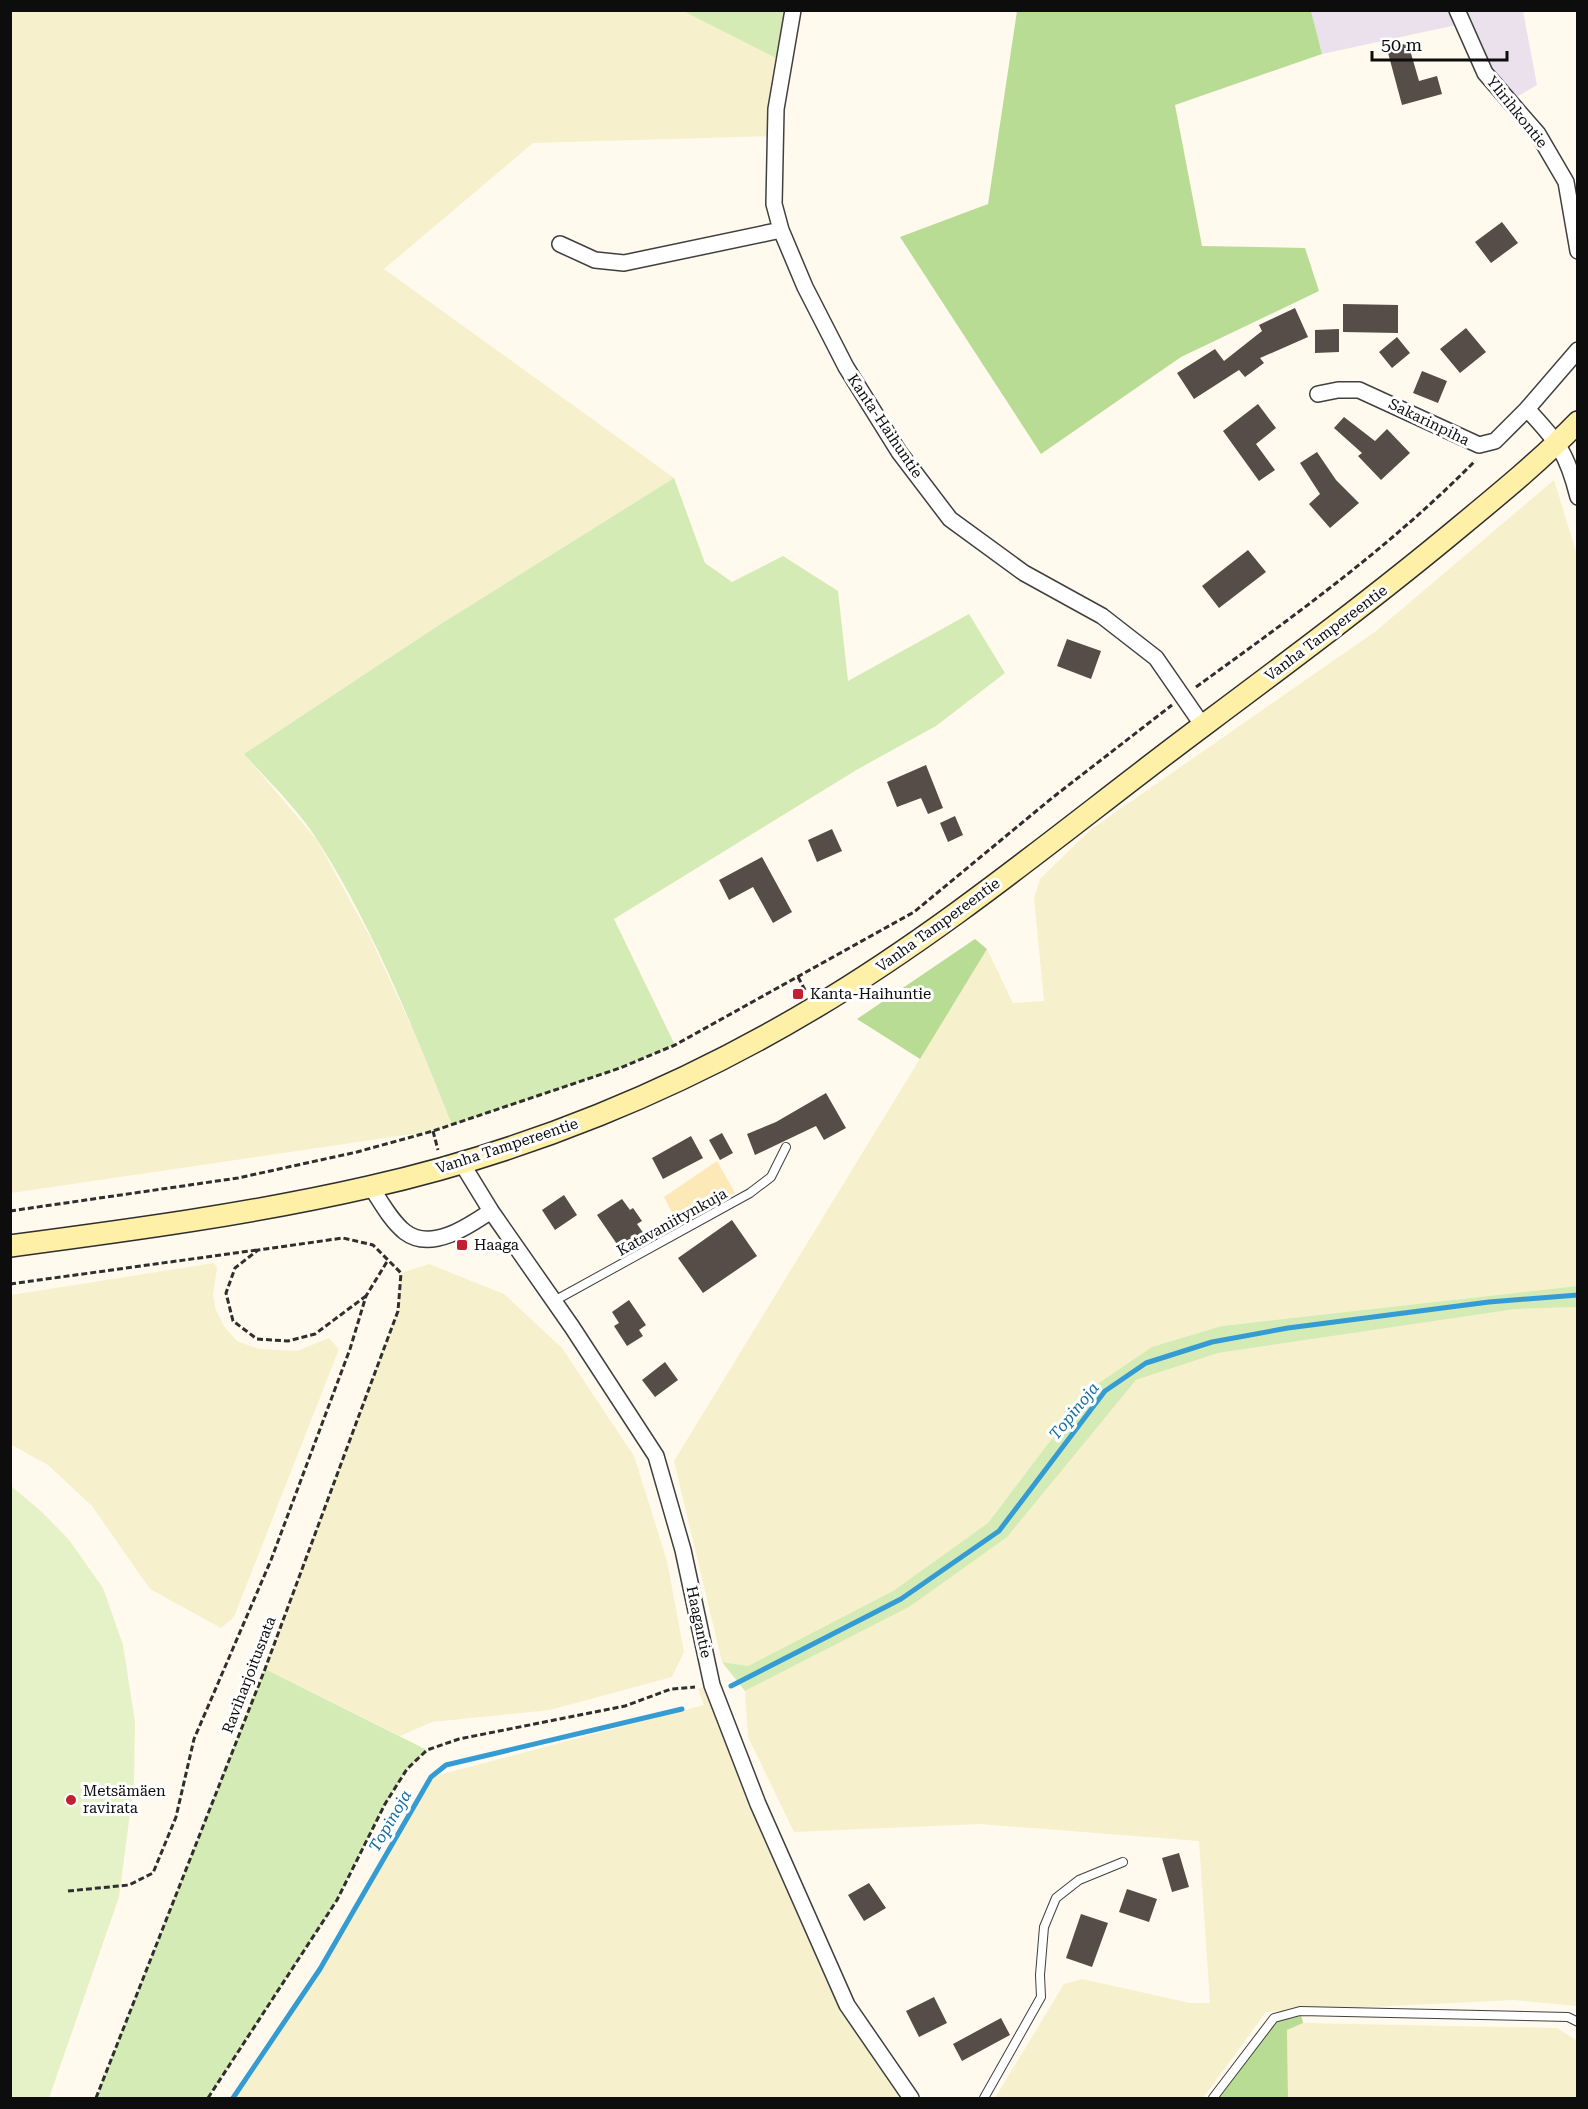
<svg xmlns="http://www.w3.org/2000/svg" width="1588" height="2109" font-family="'Roboto Serif',serif">
<rect width="100%" height="100%" fill="#fffaed"/>
<!-- industrial -->
<path fill="#eae1ec" d="M1311,11H1523L1537,85L1508,102L1461,24L1322,54Z"/>
<!-- farmland -->
<path fill="#f6f0cc" d="M10,11H683L784,62L775,136L533,143L384,269L674,478L436,627L244,754L317,840L369,935L414,1032L452,1125L433,1131L11,1193Z
M1554,480L1578,558L1577,1286L1222,1326L1099,1384L1047,1445L988,1523L893,1591L748,1666L722,1662L674,1461L987,949L1013,1003L1044,1001L1034,898L1040,879L1090,830L1376,631Z
M214,1263L217,1268L213,1294L215,1308L224,1326L237,1341L259,1349L297,1351L329,1338L339,1349L234,1617L221,1628L150,1589L92,1506L48,1465L10,1444L11,1295Z
M429,1264L504,1294L562,1348L634,1456L667,1561L684,1652L672,1677L550,1710L432,1722L400,1736L265,1669L398,1311L401,1273Z
M1577,1307V2006L1514,2000L1266,2012L1203,2098H995L1064,1984L1082,1979L1190,2003H1210L1199,1841L980,1824L794,1832L748,1737L745,1691L909,1607L1095,1429L1136,1380L1218,1353L1516,1309Z
M712,1685L847,2004L911,2098H233L320,1969L431,1777L704,1705L698,1689Z
M1303,2023L1557,2028L1577,2041V2098H1288L1287,2030Z"/>
<!-- green -->
<path fill="#d4ebb5" d="M683,11H790L784,62Z
M674,478L705,563L732,582L783,556L838,591L848,681L969,614L1005,673L936,726L858,769L614,919L675,1045L620,1068L452,1125C413,1028 374,929 318,841C298,809 269,782 244,754L436,627Z
M1577,1286V1307L1516,1309L1218,1353L1136,1380L1007,1537L909,1607L745,1691L722,1662L748,1666L893,1591L988,1523L1047,1445L1099,1383L1152,1347L1222,1326Z
M265,1669L427,1750L407,1769L385,1804L337,1900L208,2098H96Z"/>
<!-- forest -->
<path fill="#b9dc94" d="M1017,11H1311L1322,54L1175,105L1202,246L1305,248L1319,291L1181,357L1041,454L900,237L988,204Z
M975,939L987,949L920,1059L857,1019Z
M1300,2011L1303,2023L1287,2030L1288,2098H1218L1252,2046L1274,2018Z"/>
<!-- sand -->
<path fill="#fde9b7" d="M717,1161L735,1193L679,1226L664,1197Z"/>
<!-- pitch -->
<path fill="#e5f2c7" d="M11,1486L43,1513L69,1540L103,1588L123,1645L135,1722L134,1783L119,1897L49,2098H11Z"/>
<g fill="none" stroke-linecap="round" stroke-linejoin="round">
<!-- stream -->
<path stroke="#349cd2" stroke-width="5" d="M731,1686L901,1599L999,1531L1105,1391L1146,1363L1212,1342L1288,1328L1489,1302L1578,1295
M233,2098L320,1969L431,1777L446,1765L682,1709"/>
</g>
<!-- building -->
<path fill="#564d49" d="M1408,43L1419,81L1437,76L1442,94L1402,105L1387,49Z
M1502,222L1518,243L1491,263L1475,242Z
M1343,304L1398,305V333L1343,332Z
M1295,308L1308,337L1260,358L1264,363L1245,377L1239,370L1194,399L1177,373L1215,349L1224,361L1262,331L1259,325Z
M1466,328L1486,352L1460,373L1440,349Z
M1339,329V352L1315,353V330Z
M1397,337L1410,353L1392,368L1379,352Z
M1422,371L1447,381L1438,403L1413,393Z
M1258,404L1276,428L1256,444L1275,470L1259,481L1223,431Z
M1344,417L1375,441L1387,429L1410,453L1381,480L1358,456L1362,453L1334,428Z
M1317,452L1336,480L1359,503L1330,528L1309,504L1320,494L1300,463Z
M1248,550L1266,572L1219,608L1202,586Z
M1067,639L1101,651L1091,679L1057,666Z
M926,765L943,808L928,814L921,798L897,807L887,782Z
M955,816L963,835L948,842L940,823Z
M832,829L842,851L817,862L808,840Z
M762,857L792,912L773,923L753,887L729,900L719,880Z
M826,1093L846,1128L824,1140L816,1126L755,1155L747,1134L776,1122Z
M722,1133L733,1153L720,1160L709,1140Z
M691,1136L703,1158L663,1179L652,1158Z
M564,1195L577,1215L555,1230L542,1210Z
M622,1199L630,1210L633,1208L642,1221L637,1224L644,1234L621,1250L597,1215Z
M732,1220L757,1256L703,1293L678,1258Z
M629,1300L646,1325L639,1330L643,1336L627,1346L614,1326L619,1323L612,1312Z
M665,1362L678,1380L655,1397L642,1380Z
M1179,1853L1189,1887L1172,1892L1162,1858Z
M869,1883L886,1908L864,1921L848,1895Z
M1127,1889L1157,1899L1149,1922L1119,1912Z
M1081,1914L1108,1923L1092,1967L1066,1958Z
M934,1997L947,2023L919,2037L906,2011Z
M1001,2018L1010,2035L962,2061L953,2044Z"/>
<g fill="none" stroke-linecap="round" stroke-linejoin="round">
<!-- service casing -->
<g stroke="#404040" stroke-width="10">
<path id="service" d="M554,1301L750,1193L771,1177L786,1147
M984,2098L1041,1997L1040,1975L1044,1927L1056,1898L1079,1880L1123,1862
M1213,2098L1274,2018L1300,2011L1568,2017L1578,2022"/>
</g>
<!-- minor casing -->
<g stroke="#404040" stroke-width="18">
<path id="minor" d="M793,10L776,109L774,204L781,230L805,287L846,367L899,452L950,519L1024,573L1102,616L1156,658L1203,726
M1457,10L1485,73L1538,134L1566,182L1578,251
M560,244L595,260L624,263L781,230
M1318,394L1338,390H1359L1479,445L1495,441L1527,409L1578,350
M1527,409C1558,442 1567,453 1578,497
M461,1162L491,1211L572,1327L656,1456L683,1550L712,1685L758,1804L847,2005L911,2098
M371,1187C381,1202 391,1221 405,1232C431,1252 469,1226 491,1211"/>
</g>
<!-- secondary casing -->
<g stroke="#2f2f2f" stroke-width="24">
<path id="secondary" d="M10,1246C131,1230 251,1214 369,1187C525,1152 677,1090 814,1008C952,926 1075,821 1204,725C1291,660 1378,595 1462,525C1502,492 1542,459 1578,422"/>
</g>
<!-- path -->
<path stroke="#2f2f2f" stroke-width="3" stroke-dasharray="6 3" stroke-linecap="butt" d="M1196,687C1294,616 1389,548 1475,461
M798,977L805,990
M433,1131L438,1150
M10,1211L238,1178L357,1152L433,1131L620,1068L675,1045L914,912L1052,798L1172,705
M10,1284L257,1250
M68,1891L129,1885L153,1873L176,1817L194,1739L271,1560L350,1349L366,1296L388,1260
M96,2098L265,1669L361,1410L398,1311L401,1273L373,1245L343,1238L258,1250L235,1268L226,1293L233,1321L257,1339L288,1341L315,1334L366,1296
M208,2098L337,1900L385,1804L407,1769L427,1750L459,1739L625,1706L671,1689L695,1687"/>
<!-- service -->
<use href="#service" stroke="#fff" stroke-width="8"/>
<!-- minor -->
<use href="#minor" stroke="#fff" stroke-width="15"/>
<!-- secondary -->
<use href="#secondary" stroke="#fff0a8" stroke-width="21"/>
</g>
<!-- markers -->
<g fill="#c22031" stroke="#fff" stroke-width="2">
<rect x="792" y="988" width="12" height="12" rx="3"/>
<rect x="456" y="1239" width="12" height="12" rx="3"/>
<circle cx="71" cy="1800" r="6"/>
</g>
<g text-anchor="middle" dominant-baseline="central" stroke-width="6" stroke-linejoin="round" paint-order="stroke">
<!-- street labels -->
<g font-size="15" fill="#0d0d0d" stroke="#fff">
<text transform="translate(1517 112) rotate(51)">Ylirihkontie</text>
<text transform="translate(1429 422) rotate(26)">Sakarinpiha</text>
<text transform="translate(885 426) rotate(56)">Kanta-Haihuntie</text>
<text transform="translate(1326 633) rotate(-37)">Vanha Tampereentie</text>
<text transform="translate(938 925) rotate(-36)">Vanha Tampereentie</text>
<text transform="translate(507 1146) rotate(-18)">Vanha Tampereentie</text>
<text transform="translate(672 1222) rotate(-29)">Katavaniitynkuja</text>
<text transform="translate(699 1622) rotate(78)">Haagantie</text>
<text transform="translate(249 1675) rotate(-69)">Raviharjoitusrata</text>
</g>
<!-- poi labels -->
<g font-size="15" fill="#0d0d0d" stroke="#fff" text-anchor="start">
<text x="810" y="994">Kanta-Haihuntie</text>
<text x="474" y="1245">Haaga</text>
<text x="83" y="1791">Metsämäen<tspan x="83" dy="17">ravirata</tspan></text>
</g>
<!-- water labels -->
<g font-size="16" font-style="italic" fill="#126ca3" stroke="#fff">
<text transform="translate(1074 1411) rotate(-51)">Topinoja</text>
<text transform="translate(390 1821) rotate(-60)">Topinoja</text>
</g>
</g>
<!-- border -->
<rect width="1588" height="2109" fill="none" stroke="#0d0d0d" stroke-width="24"/>
<!-- scale -->
<path d="M1372 51v9h135v-9" fill="none" stroke="#0d0d0d" stroke-width="3"/>
<text x="1381" y="51" font-size="18" fill="#0d0d0d" stroke="#ffffff" stroke-width="4.5" paint-order="stroke">50 m</text>
</svg>
